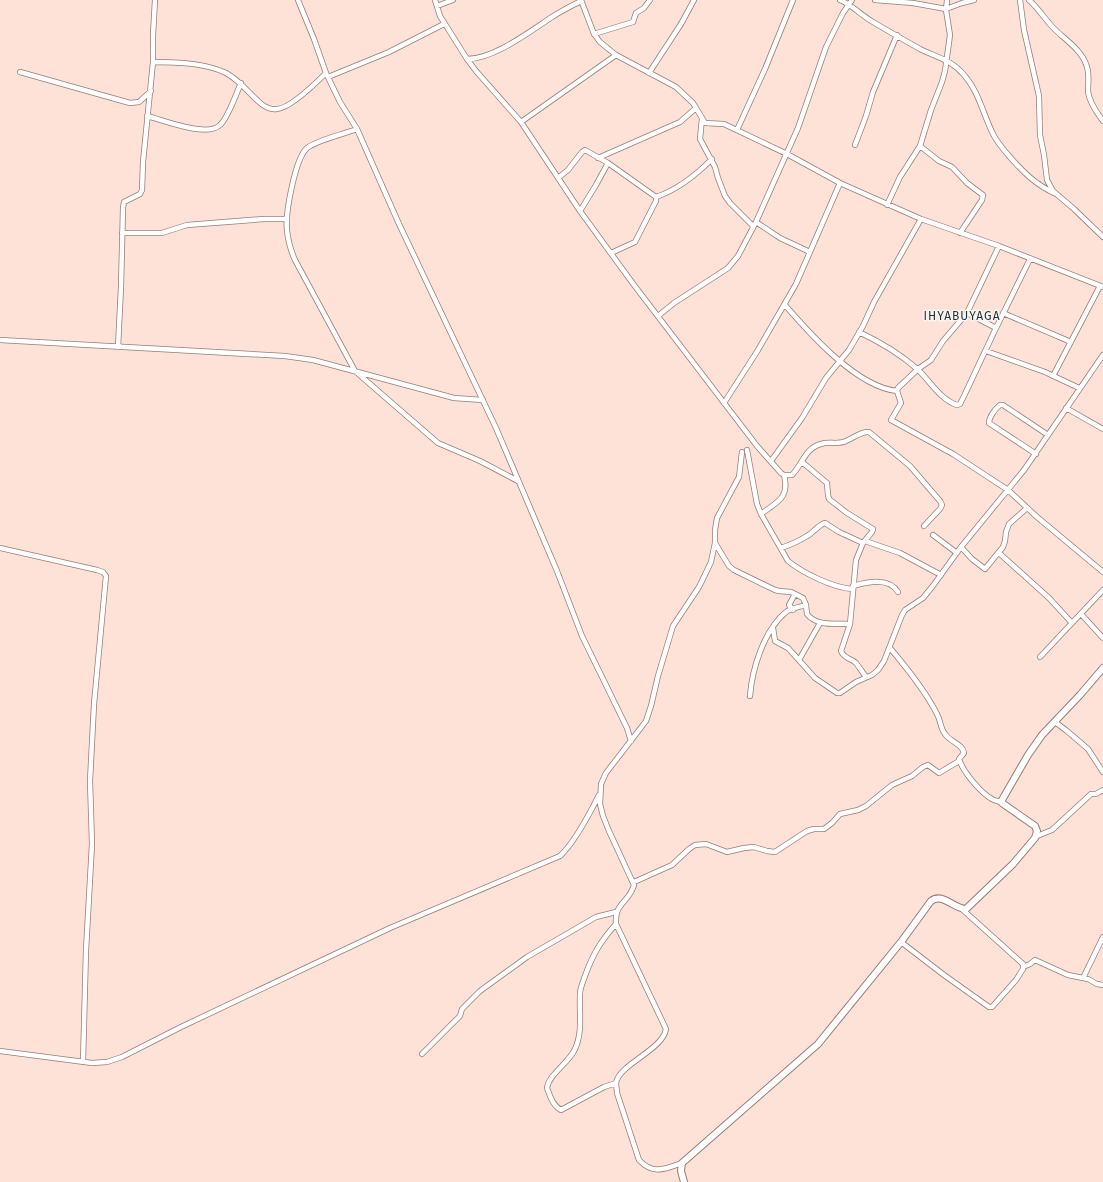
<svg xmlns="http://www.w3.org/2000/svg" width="1103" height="1182" font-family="'Fira Sans',sans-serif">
<rect width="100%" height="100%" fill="#fee2d8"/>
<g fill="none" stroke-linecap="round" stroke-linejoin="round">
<!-- minor casing -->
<g stroke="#967c73" stroke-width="6">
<path id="minor" d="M298,0L314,39L326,73L340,102L357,129L399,224L496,428L557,571L582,636L627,728L631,741
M435,0L440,16L467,59L476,71L521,122L580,211L634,285L757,446L781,473L784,475H792C802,465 805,448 821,444C829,441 838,445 846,441C854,438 861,431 869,432L910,466L940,501L942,505L940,509L924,526
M581,0L594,34L600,42L616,55L676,87L693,103L705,123L724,124L787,154L840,183L921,219L999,246L1103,287
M840,0C852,5 861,15 873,22C888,31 904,40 920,49C936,57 952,60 964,75C979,92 983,114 993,134C997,142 1003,149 1009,156C1023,172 1036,185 1056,194
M875,0L913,3L946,9L962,3L974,0
M1020,0L1024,30L1039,96L1040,135L1044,155L1047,180L1053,191L1074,209L1103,237
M1029,0C1037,7 1042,15 1049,23C1060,37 1080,47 1086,64C1090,73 1088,81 1088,91C1089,102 1097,113 1103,121
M437,6L453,0
M594,34L633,22L636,13L644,8L650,0
M467,59C494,59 529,32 552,17C561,11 571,6 581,1
M153,62C178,63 203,62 226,73C239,80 247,91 258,101C263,106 270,110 277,109C291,108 316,83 326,73
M20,72L130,103L139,102L151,91
M649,73L681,24L694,0
M328,77L389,52L444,24
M147,116C163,120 207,138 220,125C228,118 236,94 241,83
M702,118L700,139L715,167L718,178L725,196L730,203L753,226
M521,122L616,55
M357,129C344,134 317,140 307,148C295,159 285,214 287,230C288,241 291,251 295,260L355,371L438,443L480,461L518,481
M737,130L765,69L793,0
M855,145L866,116L873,92L897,35
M920,146L939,161L952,167L967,183L983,195L982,200L960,233
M598,158L680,122L696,108
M558,178L568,170L582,152L585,150L608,163L656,197V201L635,242L611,253
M656,197C677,190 696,175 712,159
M887,205L900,177L920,146L931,110L942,82L945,71L950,35L946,10L947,0
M580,211L596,185L608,163
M756,222L780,238L810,252
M122,233H162L187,225L264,219H286
M999,246L967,313L943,341L931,360L918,369L898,388L897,391L901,403L891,420L953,454L1008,490L1037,517L1103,572
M785,305C810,334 857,387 897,391
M967,313L996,328
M1003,313L1071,342
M658,316L674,303L728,268L738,256L756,222L798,128L826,47L843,13L852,0
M859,332C880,342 899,353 916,368C930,380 939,399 957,405L960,404L964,396L996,328L1030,259
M0,340L285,356L313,360L454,398L483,400
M118,347L121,287L123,208L124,202L140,194L142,190L143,162L153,62V35L155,0
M986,351L1045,372L1079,388
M1053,376L1100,286
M724,403L758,350L796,284L840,183
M1066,408L1103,429
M747,450L757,504L761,514L788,561C803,573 833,588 853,589
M1036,454L989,423C989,417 995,409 1000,405H1003L1048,435
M771,461L802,418L826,378L849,350L863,326L874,302L921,219
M802,462L827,483L828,495L829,499L847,513L873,529L872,532L863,543L856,560L850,624L841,651C844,659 851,658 856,663C860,668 863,673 866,677
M761,514C777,502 790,498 784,475
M933,535L957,553
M865,541L900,553L941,575
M715,543L729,566L734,570L775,590L779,591L791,592L803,598L806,605L807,614C817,627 836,623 850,624
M961,547L972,559L985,569L1003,547L1005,541L1006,532L1009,524L1027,508
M0,548L97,570L103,572L106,576L94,704L90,781L92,844L86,950L83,1062
M781,548C790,545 799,541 807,536C813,533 818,525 825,523L839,532L863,543
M999,553L1049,598L1072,623
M853,586C868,582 889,577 898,592
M793,610L789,605L795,594
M1081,614L1103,638
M773,628L775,641L788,648L815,678L837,693H840L856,682L872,675L878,670L884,661L902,615L905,610L923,598L932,587L961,547L1024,470L1103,355
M890,648C906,667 926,692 937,714C941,721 940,728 945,734C950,742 963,744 964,753L959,759C963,772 981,793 992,799C995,801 998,801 1001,802
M1040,657L1103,590
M799,660L820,623
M750,696C752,669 764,630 786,612C791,608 800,607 806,605
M1055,722L1067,731L1088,749L1103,772
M1037,836L1052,830L1091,794H1096L1103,790
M634,882L672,865L689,849L695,845L706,844L727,852L744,848L754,847L767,851L775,852L807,831L814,829H824L832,823L840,814L858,810L866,806L892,785L912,776L923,767L928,765L939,773L959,761
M616,924C600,942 593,954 585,976C583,982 580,988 580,994C579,1012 583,1032 575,1049C569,1063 549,1074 547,1088C550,1096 553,1106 561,1110L604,1087L616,1083
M901,942L944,975L989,1007H992L1016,980L1023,969V964L963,910
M1023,967L1030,964L1035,960L1068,975L1088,979L1097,984L1103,985
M1083,978L1103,937
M0,1051L92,1063L107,1062L122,1057L181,1027L390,928L560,856C575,842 590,813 599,795
M422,1054L460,1016L462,1009L480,991L527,957L596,917L616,912
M682,1163C665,1169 653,1175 639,1160L617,1093C617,1090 616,1086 616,1083C619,1064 663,1050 666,1029L616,924C614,903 629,903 634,885L609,831L603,816L600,804L601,784L606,773L646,721L651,706L658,676L673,626L699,587L711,562L715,543V530L717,518L739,477L742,452"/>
</g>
<!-- tertiary casing -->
<g stroke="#967c73" stroke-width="8">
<path id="tertiary" d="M684,1182L681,1171L682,1163L818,1044L901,942L931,901C942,892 954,909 966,909L1013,864L1035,838L1037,831L1035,826L1002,803V800L1028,755L1042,735L1080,695L1103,668"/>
</g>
<!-- minor -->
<use href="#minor" stroke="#fff" stroke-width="4.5"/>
<!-- tertiary -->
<use href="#tertiary" stroke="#fff" stroke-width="6"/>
</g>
<g text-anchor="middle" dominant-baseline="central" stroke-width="3" stroke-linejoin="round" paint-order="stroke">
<!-- quarter labels -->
<g font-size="12" letter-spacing="1" fill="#14353b" stroke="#fff3ef">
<text x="962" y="316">IHYABUYAGA</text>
</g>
</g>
</svg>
